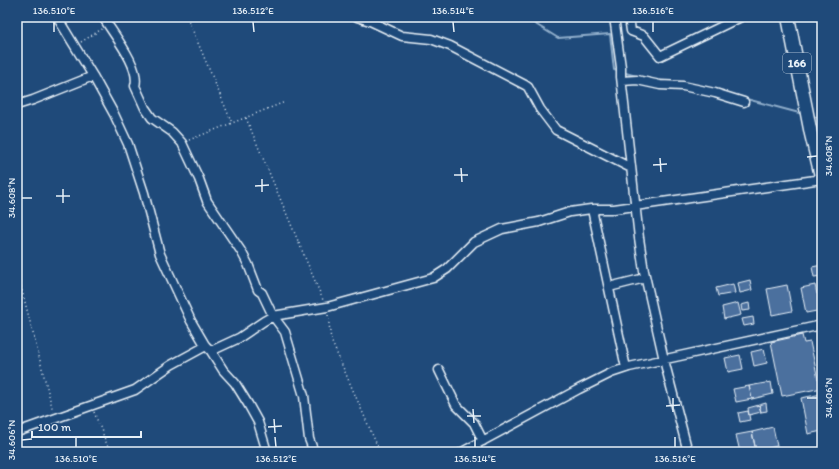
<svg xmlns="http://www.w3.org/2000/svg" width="839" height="469" font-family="Itim,sans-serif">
<rect width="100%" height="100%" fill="#1f4a7a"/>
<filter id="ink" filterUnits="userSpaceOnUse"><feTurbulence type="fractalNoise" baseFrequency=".025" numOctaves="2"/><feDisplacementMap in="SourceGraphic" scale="8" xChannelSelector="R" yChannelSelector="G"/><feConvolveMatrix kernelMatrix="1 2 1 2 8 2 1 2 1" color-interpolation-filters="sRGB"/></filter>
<g filter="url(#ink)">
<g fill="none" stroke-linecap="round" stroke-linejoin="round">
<!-- stream -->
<path stroke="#90aecb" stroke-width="2" d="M524,17L558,38L610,34L614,70L618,71
M622,72L640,77
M743,98L803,114
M811,116L822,118"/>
</g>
<!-- building -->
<path fill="#4c6f9e" stroke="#e8f1f8" d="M822,265V276L814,277L812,267Z
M750,280L752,290L740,293L738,283Z
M733,284L735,293L718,296L716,288Z
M787,285L792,311L772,315L767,289Z
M815,285L817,294L822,293V310L806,313L801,288Z
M738,303L741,315L724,319L722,307Z
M749,303L750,310L742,311L741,305Z
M753,317L754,324L744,326L742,319Z
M802,335L804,343L810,342L818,379H820L822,388L782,396L771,342Z
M764,349L767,363L754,366L751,352Z
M740,355L743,369L728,372L725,358Z
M771,382L773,394L752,399L749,386Z
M749,386L752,399L736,402L733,389Z
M822,394V431L808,434L801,398Z
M766,403L767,411L761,412L759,405Z
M759,405L761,412L749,415L748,408Z
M748,411L750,420L740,422L738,413Z
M773,427L777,446L756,451L752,432Z
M752,432L756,451L740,452L736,435Z"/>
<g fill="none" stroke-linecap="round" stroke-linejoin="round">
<!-- minor casing -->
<g stroke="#e8f1f8" stroke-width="11">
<path id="minor" d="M57,17L93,76L114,114L128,144L144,193L160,254L191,321L205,345L211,351L223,370L235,383L248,404L258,422L267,452
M103,17C113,34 141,67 135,86L145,108L152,118L172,132L182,143L199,179L207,201L241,251L248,264L258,290L262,293L273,316L285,332L304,396L309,439L314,452
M357,17L370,21L402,36L431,39L450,46L525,85L528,87L540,109L556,130L631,168
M614,17L621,67V77L639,238L644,271L664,360L688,452
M629,17L631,31L644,36L660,56L741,17
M622,81L637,80L660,85L683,86L715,93L744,102
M17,105L33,100L93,76
M595,209L593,214L626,368
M609,287L645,278
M211,351L239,338L264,321L273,316L327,307L433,278L447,269L474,242L502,229L539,222L570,212L591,209H614L822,179
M439,370L456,405L474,423L483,441
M17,432L135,390L171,365L206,346
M477,444V452
M462,452L579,389L611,373L629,367L822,325"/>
</g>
<!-- highway casing -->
<g stroke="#e8f1f8" stroke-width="15">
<path id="highway" d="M788,17L811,134L822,180"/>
</g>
<!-- path -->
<path stroke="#e8f1f8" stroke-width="1.5" stroke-dasharray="1 3" stroke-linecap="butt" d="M187,17L232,123
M116,22L129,17
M81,42L102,29
M246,118L323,300
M189,140L285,102
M17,271L53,411
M328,315L331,340L380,452
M94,412L110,452"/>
<!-- minor -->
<use href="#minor" stroke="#1f4a7a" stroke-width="8"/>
<!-- highway -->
<use href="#highway" stroke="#1f4a7a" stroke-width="12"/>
</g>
</g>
<!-- ticks -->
<path fill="none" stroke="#e8f1f8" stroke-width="1.5" d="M54,22V32M253,22L254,32M453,22L454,32M653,22V32M807,157L817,156M660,158L661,172M653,165L667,164M461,168L462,182M454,175H468M262,179V192M255,186L269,185M63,189V203M56,196H70M22,198H32M673,398V412M807,398H817M666,406L680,405M473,409L474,423M467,416H481M274,419L275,433M268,427L282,426M76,437V447M275,437L276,447M475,437V447M675,437V447M22,440L32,439"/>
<g text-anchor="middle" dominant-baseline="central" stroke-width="3" stroke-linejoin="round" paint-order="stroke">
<!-- shield labels -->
<rect fill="#1f4a7a" stroke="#acbfd2" stroke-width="1" x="783" y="53" width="28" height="20" rx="3"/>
<g font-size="12" font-weight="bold" fill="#e8f1f8">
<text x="797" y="63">166</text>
</g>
</g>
<!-- margin -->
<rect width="839" height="469" fill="none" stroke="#1f4a7a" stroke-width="44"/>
<!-- scale -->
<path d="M32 431v6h109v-6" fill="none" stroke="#e8f1f8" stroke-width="2"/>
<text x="38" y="431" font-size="12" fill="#e8f1f8" stroke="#1f4a7a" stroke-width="3" paint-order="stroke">100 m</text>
<rect x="22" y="22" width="795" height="425" fill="none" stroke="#e8f1f8" stroke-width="1.5"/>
<g font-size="10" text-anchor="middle" fill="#e8f1f8">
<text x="54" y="14">136.510°E</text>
<text x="253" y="14">136.512°E</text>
<text x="453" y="14">136.514°E</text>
<text x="653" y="14">136.516°E</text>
<text transform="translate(828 156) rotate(-90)" y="4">34.608°N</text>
<text transform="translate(11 198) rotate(-90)" y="4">34.608°N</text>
<text transform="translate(828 398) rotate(-90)" y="4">34.606°N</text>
<text transform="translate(11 440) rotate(-90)" y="4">34.606°N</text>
<text x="76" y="462">136.510°E</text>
<text x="276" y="462">136.512°E</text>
<text x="475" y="462">136.514°E</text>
<text x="675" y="462">136.516°E</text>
</g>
</svg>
